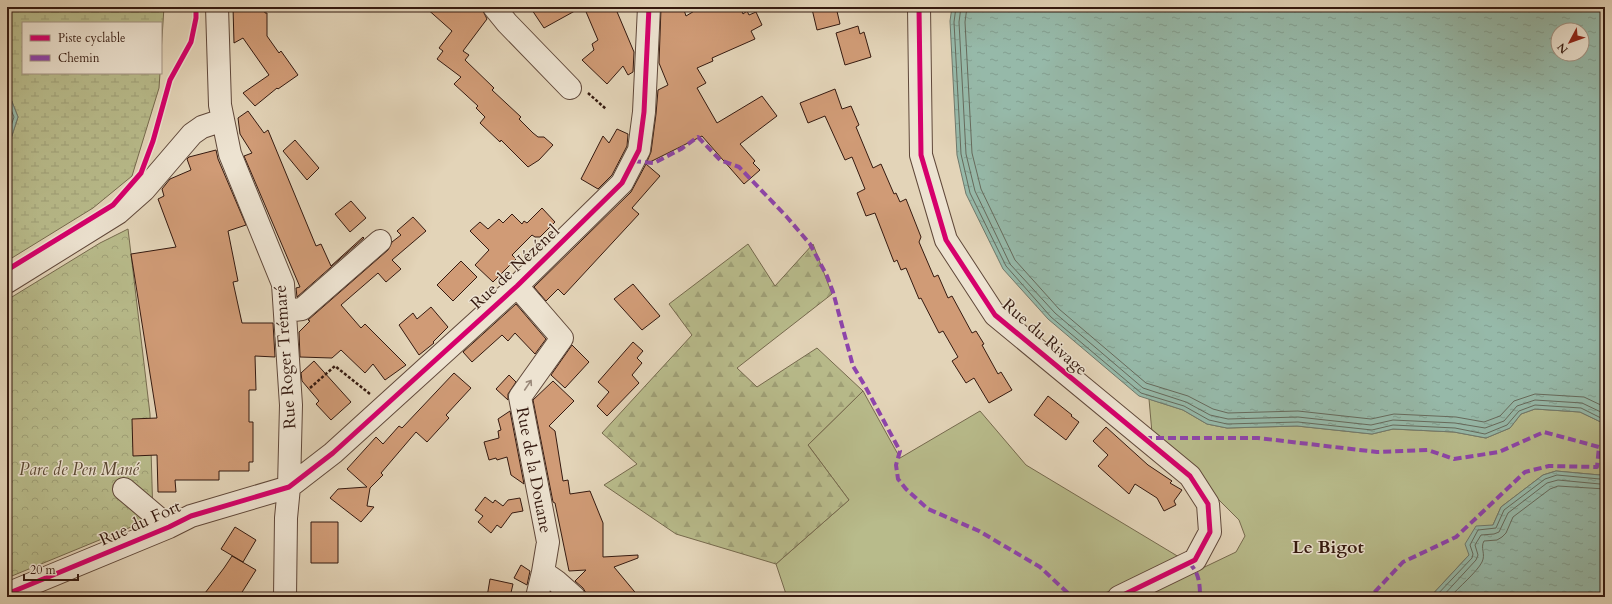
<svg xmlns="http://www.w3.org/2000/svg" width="1612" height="604" font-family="Cardo,serif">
<defs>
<pattern id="forest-firs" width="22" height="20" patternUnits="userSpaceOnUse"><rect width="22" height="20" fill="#b8bb8b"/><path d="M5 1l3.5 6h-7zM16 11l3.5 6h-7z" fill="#9fa077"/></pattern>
<pattern id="wetland-marsh" width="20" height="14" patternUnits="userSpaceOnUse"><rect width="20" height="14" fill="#b8bb8b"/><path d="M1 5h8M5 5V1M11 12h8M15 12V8" fill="none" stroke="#9fa077"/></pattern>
<pattern id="park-crowns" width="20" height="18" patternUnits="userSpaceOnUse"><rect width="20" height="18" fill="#b8bb8b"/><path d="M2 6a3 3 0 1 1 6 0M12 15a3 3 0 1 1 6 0" fill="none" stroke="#9fa077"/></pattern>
<pattern id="water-ripples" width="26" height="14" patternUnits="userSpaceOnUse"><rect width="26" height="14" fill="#96b9a9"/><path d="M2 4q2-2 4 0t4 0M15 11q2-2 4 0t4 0" fill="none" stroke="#829e90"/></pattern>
</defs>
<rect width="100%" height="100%" fill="#e3d4b8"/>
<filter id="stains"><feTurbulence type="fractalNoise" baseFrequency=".005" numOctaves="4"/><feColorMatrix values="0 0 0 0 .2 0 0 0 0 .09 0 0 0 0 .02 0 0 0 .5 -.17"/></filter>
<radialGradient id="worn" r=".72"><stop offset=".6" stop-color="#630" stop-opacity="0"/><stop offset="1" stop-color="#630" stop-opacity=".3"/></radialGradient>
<!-- green -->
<path fill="#b8bb8b" stroke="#766a4e" d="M863,391L900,458L980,411L1026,465L1179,557L1097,597H787L776,564L849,500L808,445Z
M1149,399L1183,410L1207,424L1227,428L1297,426L1372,434L1393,429L1454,432L1486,438L1510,428L1521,414L1535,409L1580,412L1605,424V472L1600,475L1556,471L1543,475L1501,507L1493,525L1469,555L1430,597H1142L1236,552L1245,536L1239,520L1152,433Z"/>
<!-- forest -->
<path fill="url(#forest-firs)" stroke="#766a4e" d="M748,244L775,286L813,244L832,294L737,368L757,387L817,348L863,391L808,445L849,500L776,564L676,534L604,485L637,464L602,433L692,335L669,304Z"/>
<!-- wetland -->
<path fill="url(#wetland-marsh)" stroke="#766a4e" d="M7,7H164L161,53V23H23V73H160L159,88L132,176L93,208L7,261V151L18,117L7,89Z"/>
<!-- park -->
<path fill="url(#park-crowns)" stroke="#766a4e" d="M128,229L150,414L153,518L7,578V300L100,243Z"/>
<!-- water -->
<path fill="url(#water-ripples)" stroke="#6f796c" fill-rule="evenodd" d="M952,7H1605V424L1580,412L1535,409L1521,414L1510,428L1486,438L1454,432L1393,429L1372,434L1297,426L1227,428L1207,424L1183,410L1139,396L1048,319L1003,269L966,194L957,155L950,21ZM1558,30H1582V54H1558Z
M7,89L18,117L7,151Z
M1556,471L1600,475L1605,472V597H1430L1469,555L1465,544L1476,526L1493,525L1501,507L1543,475Z"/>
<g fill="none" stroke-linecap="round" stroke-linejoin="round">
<!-- shore -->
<path stroke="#666a5c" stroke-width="1" d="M956,7L954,22L961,154L970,193L1006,266L1051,317L1141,393L1184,406L1209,420L1227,424L1298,422L1372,430L1393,425L1455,428L1485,434L1507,425L1519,411L1535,405L1581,408L1605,420
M961,7L959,22L966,154L975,191L1010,264L1055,313L1143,388L1186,402L1210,415L1228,419L1298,417L1371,425L1393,420L1455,423L1485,428L1504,421L1517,406L1535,400L1582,403L1605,414
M967,7L965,22L972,153L981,189L1015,260L1059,309L1146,383L1188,396L1213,409L1228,413L1298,411L1371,419L1394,414L1456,417L1484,422L1500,416L1514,401L1535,394L1584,397L1605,407
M7,100L14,117L7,138
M1435,597L1472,558L1473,554L1470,545L1478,530L1496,528L1504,510L1545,479L1557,475L1600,479L1605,476
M1442,597L1476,560L1478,555L1475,545L1481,535L1494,534L1499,532L1508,513L1547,483L1558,480L1600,484L1605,482
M1450,597C1458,588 1477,572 1482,562C1486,554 1480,548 1484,541L1497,540L1502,537L1506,533L1513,517L1550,489L1558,486L1605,489"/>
</g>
<!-- building -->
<path fill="#d09b76" stroke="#351a10" d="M233,7H264L265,13H267V36L279,53L281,51L298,75L278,89L277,88L255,106L243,93L269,75L243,38L234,43Z
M425,7H479L482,9L487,19L463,51L469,55L465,60L494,88L492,90L521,117L519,119L533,133L538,137H544L553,145L539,160L528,167L501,140L500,142L480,123L485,117L476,108L478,106L454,84L461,77L437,59L443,51L439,48L452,31Z
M530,7H582L544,28Z
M584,7H615L634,52L633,72L628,75L623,66L607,84L582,60L594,50L592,44L598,40Z
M664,7H683L686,16L701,7H740L743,14L747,11L749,15L756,12L762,25L751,31L755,39L712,58L713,61L697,68L706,83L697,88L717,123L762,96L777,116L740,144L755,161L753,163L760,170L744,184L702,136L646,164L651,152L656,114L658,90L668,85L659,63L661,8Z
M820,7H836L840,24L817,30L812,9Z
M858,26L860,34L864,32L871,57L845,65L836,33Z
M835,89L842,109L851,106L859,125L856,127L873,168L881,164L894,194L896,193L900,202L906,199L921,237L919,242L934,277L938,275L948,298L952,296L972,333L976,331L984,344L982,345L998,374L1001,372L1012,390L989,403L974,378L966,383L952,361L958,357L943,331L939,333L921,298L919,299L906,268L901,270L897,260L894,262L875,213L866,216L857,193L865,189L852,157L845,160L825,116L808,123L800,103Z
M248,111L264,133L268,130L316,246L321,244L331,266L363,237L364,238L297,297L296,288L300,287L244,156L252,153L240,134L238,118Z
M617,129L628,134L627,146L612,175L598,189L581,179L603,136L609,143Z
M295,140L319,168L307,180L283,151Z
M216,150L218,159L246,225L228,231L238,281L233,282L242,323H273L275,357L255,356L256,390H249V422H253V462H249V471H219V480H175L176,492H158L157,455L133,456L132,419L157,418L131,254L176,247L158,199L164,196L162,189L170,179L191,170L187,159L189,157Z
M646,164L660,176L632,208L639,214L564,295L558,289L546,301L534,287L631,192Z
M351,201L366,218L350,232L335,214Z
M542,208L555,222L540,237H535L532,235L512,255L516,259L493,282L475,265L489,250L470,231L480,222L488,229L499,219L503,223L512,214L522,224L524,221L527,223Z
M413,217L426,231L392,260L401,269L386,282L378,273L341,305L361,328L365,324L406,365L385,380L373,364L365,373L341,350L332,358L300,357L299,332L310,321L308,320L388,250L392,242L401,235L397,231Z
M461,261L477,277L453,301L437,285Z
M633,284L660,316L642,330L614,299Z
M516,304L546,339L535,354L515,333L508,341L502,335L472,362L463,352Z
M431,307L448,327L433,342L434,343L419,355L399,325L413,313L417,319Z
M633,342L643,351L637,358L642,363L632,375L639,383L607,416L597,406L609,392L598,382Z
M572,345L589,362L565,388L551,375Z
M314,361L351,402L331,420L316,404L319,401L302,381L301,373Z
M454,373L471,388L446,415L449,418L427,442L416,432L381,473L383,475L370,488L367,506L374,507L361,522L330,498L338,489L367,487L347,469L376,437L383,444L399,426L402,428Z
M509,375L516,382L508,394V400L496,389Z
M553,381L574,401L549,426L555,431L563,481L568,480L570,494L590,491L603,523V557L638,555V558L614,567L639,597H586V593L583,588L575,581L586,570L569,571L555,503L553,502L533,400Z
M1048,396L1072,415L1071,416L1079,422L1066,440L1034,415Z
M510,411L524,484L511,475L507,457L497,460L496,458L489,460L484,442L499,438L498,431L501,430L498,419Z
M1106,427L1148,465L1172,481L1170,483L1182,490L1174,501L1176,505L1164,511L1157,498L1135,484L1129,494L1098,466L1108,455L1093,441Z
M485,497L493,503L495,500L503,506L508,500L520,498L523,511L512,513L501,528L497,525L491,533L478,522L483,516L475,510Z
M311,522H338V563H311Z
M235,527L256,540L243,562L221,549Z
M232,556L256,570L239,597H202L224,568Z
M521,565L530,571L527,585L514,578Z
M490,579L513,584L510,597H487Z"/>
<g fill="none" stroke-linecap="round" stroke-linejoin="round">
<!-- minor casing -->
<g stroke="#60483a" stroke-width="24">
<path id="minor" d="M217,7L220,105L230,154L283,284L291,405L289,487L286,518L285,597
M494,7L507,23L570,88
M919,7L921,155L946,240L995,315L1190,476L1208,504L1210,532L1195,560L1119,597
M7,282L118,213L144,190L192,134L202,127L223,120
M517,286L562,338L520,397L548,542L543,572L537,597
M285,311L302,309L380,241
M124,489L169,527
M543,572L556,581L574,597
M7,594L169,527L191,516L289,487L333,453L517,286L622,183L639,150L644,112L649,7"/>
</g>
<!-- path -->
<path stroke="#351a10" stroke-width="2.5" stroke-dasharray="3 2" stroke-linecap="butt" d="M588,93L606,109
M310,388L335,366L370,394"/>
<!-- minor -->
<use href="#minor" stroke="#ede3d1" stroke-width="22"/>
<!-- quiet -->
<path stroke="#8e44ad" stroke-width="4" stroke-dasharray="8 4" stroke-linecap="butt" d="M633,161L654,163L681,149L698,137L720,160L739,167L786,216L810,244L827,276L833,292L853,366L865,386L900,451L896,465L898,479L906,489L928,509L979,531L1040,567L1072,597
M1144,438H1258L1377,452L1428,450L1454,459L1499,452L1544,432L1599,447L1597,467L1549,466L1525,472L1456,537L1403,562L1370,597
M1189,563C1199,572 1200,584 1200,597"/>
<!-- cycleway casing -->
<g stroke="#ede3d1" stroke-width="8">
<path id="cycleway" d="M919,7L921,155L946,240L995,315L1190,476L1208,504L1210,532L1195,560L1119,597
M7,270L113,205L141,173L153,141L170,80L191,42L196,18V7
M7,594L169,527L191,516L289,487L333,453L517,286L622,183L639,150L644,112L649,7"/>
</g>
<!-- cycleway -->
<use href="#cycleway" stroke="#d6006c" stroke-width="5"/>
</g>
<!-- one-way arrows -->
<defs><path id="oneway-shaft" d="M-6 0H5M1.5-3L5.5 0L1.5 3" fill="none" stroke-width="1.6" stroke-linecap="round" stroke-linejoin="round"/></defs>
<use stroke="#9a897a" href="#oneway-shaft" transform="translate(528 385) rotate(-56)"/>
<g text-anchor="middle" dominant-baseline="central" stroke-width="3" stroke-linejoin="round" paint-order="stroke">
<!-- street labels -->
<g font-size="17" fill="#351a10" stroke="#ede3d1">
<text transform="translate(515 267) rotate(-43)">Rue de Nézénel</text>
<text transform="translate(1045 337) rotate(41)">Rue du Rivage</text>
<text transform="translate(285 357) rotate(-94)">Rue Roger Trémaré</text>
<text transform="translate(534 470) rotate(79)">Rue de la Douane</text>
<text transform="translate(140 523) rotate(-24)">Rue du Fort</text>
</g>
<!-- park labels -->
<g font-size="17" font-style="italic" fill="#5c4a35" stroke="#ede3d1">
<text x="79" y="469">Parc de Pen Mané</text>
</g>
<!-- neighbourhood labels -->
<g font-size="18" font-weight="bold" fill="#351a10" stroke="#ede3d1">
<text x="1328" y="547">Le Bigot</text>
</g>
</g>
<!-- margin -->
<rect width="1612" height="604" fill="none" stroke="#e3d4b8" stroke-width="24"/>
<rect x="8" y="8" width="1596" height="588" fill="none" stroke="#351a10" stroke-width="2"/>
<rect x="12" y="12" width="1588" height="580" fill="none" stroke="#351a10"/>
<!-- legend -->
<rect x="22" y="22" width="140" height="52" fill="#ede3d1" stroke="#a39384"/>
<rect x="30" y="35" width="20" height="6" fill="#d6006c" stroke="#a39384"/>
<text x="58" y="42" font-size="12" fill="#351a10">Piste cyclable</text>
<rect x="30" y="55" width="20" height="6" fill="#8e44ad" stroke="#a39384"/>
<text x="58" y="62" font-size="12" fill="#351a10">Chemin</text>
<!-- north arrow -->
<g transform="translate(1570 42) rotate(229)"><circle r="19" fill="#ede3d1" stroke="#a39384"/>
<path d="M0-3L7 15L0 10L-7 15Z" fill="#8f2418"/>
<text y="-6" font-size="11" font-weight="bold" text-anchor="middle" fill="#351a10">N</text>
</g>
<!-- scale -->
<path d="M24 574v6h54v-6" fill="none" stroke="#351a10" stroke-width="2"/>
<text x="30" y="574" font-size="12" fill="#351a10" stroke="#ede3d1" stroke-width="3" paint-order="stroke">20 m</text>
<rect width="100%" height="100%" filter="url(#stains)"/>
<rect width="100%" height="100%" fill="url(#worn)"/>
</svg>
